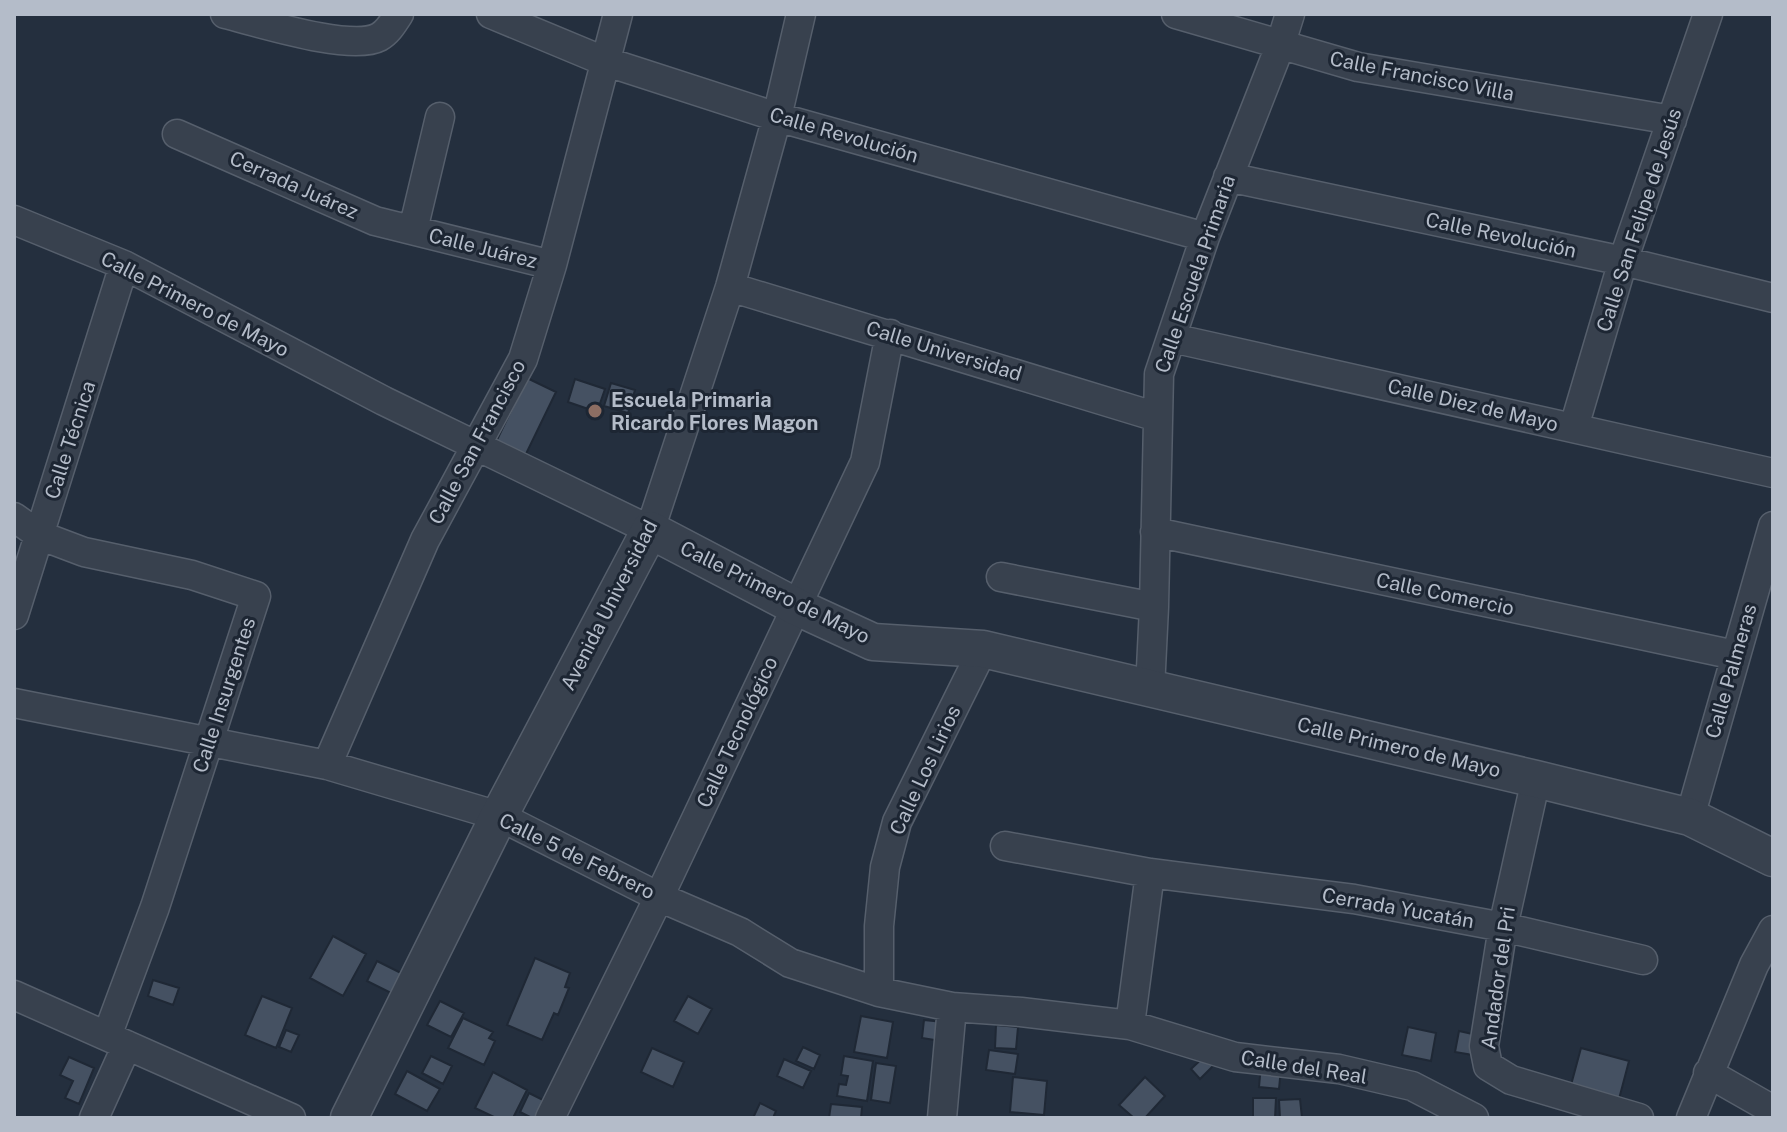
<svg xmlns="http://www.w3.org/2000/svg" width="1787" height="1132" font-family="'Public Sans',sans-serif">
<rect width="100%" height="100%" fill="#242f3e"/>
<!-- building -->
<path fill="#455162" stroke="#1f2835" stroke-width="2" d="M527,378L556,392L524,458L495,444Z
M575,379L605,389L597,412L568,402Z
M611,383L635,390L628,413L604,406Z
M333,936L366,954L343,996L310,978Z
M535,958L570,973L565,987L569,988L558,1015L554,1013L542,1040L507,1025Z
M377,961L403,974L393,994L367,981Z
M153,980L179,988L173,1005L148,996Z
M262,996L292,1008L276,1048L245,1035Z
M688,996L712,1009L698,1034L674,1021Z
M440,1001L464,1013L451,1037L427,1025Z
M861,1016L893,1022L887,1058L854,1052Z
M463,1018L493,1032L489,1038L495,1041L484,1065L448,1048Z
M924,1020L943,1022L941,1041L922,1038Z
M996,1025L1018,1027L1016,1049L995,1048Z
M1408,1027L1436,1033L1431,1061L1402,1055Z
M286,1030L299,1035L291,1052L279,1047Z
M1459,1031L1477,1035L1473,1055L1455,1052Z
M803,1047L820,1055L814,1069L796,1061Z
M652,1048L684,1062L673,1087L641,1072Z
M1581,1048L1629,1061L1619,1099L1571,1085Z
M989,1050L1018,1054L1015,1074L986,1070Z
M1208,1053L1216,1063L1200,1079L1191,1069Z
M431,1056L452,1066L443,1084L422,1073Z
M844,1056L873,1061L867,1101L837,1096L839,1084L846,1085L848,1076L841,1075Z
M69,1057L94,1068L79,1104L65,1098L73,1081L60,1075Z
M784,1059L811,1071L803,1088L777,1076Z
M876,1063L896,1066L890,1103L871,1100Z
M1261,1065L1281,1068L1279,1089L1259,1087Z
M407,1071L440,1089L427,1111L395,1094Z
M493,1072L527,1090L513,1118H496L475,1108Z
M1013,1077L1047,1081L1044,1115L1010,1112Z
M1145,1077L1165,1096L1145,1118H1134L1119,1105Z
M529,1093L549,1103L541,1118H532L520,1112Z
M1253,1098H1276L1275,1118H1253Z
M1300,1099L1302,1118H1280L1279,1100Z
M760,1103L776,1111L773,1118H753Z
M831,1104L862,1107L861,1118H829Z"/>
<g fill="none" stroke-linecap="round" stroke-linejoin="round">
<!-- minor casing -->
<g stroke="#565f6c" stroke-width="31">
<path id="minor" d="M225,14C258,22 351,52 379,37C388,32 393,23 399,14
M491,14L604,61L777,117L1205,237
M1176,14L1358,67L1672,120
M177,134L375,221L552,265
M1228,177L1623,261L1773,298
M14,220L124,265L384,401L650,530L730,287L777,117L801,14
M413,230L440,117
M730,287L1157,417
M1172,338L1773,473
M1574,427L1623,261L1708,14
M14,517L39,535L84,552L192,575L256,596L155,907L107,1036
M1155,532L1735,655
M1001,577L1154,607
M14,615L124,265
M1150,689L1154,607L1159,374L1205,237L1280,46L1290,14
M14,703L327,765L499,816L659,897L740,932L790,963L879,992L952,1007L1021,1012L1130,1025L1235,1057L1339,1069L1412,1086L1474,1118
M327,765L425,540L523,359L552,265L618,14
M1536,779L1503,927L1484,1046L1488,1066L1511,1080L1639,1118
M1690,817L1773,526
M1005,846L1150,873L1354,899L1503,927L1643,960
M879,992V926L885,867L897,822L983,649
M14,995L291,1118
M1130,1025L1150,873
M1708,1073L1773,1110
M94,1118L127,1045
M550,1118L659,897L865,462L890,334
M942,1118L952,1007
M1691,1118L1754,965L1773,930"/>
</g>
<!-- tertiary casing -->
<g stroke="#565f6c" stroke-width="39">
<path id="tertiary" d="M349,1118L499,816L650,530L797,607L873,642L983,649L1536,779L1690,817L1773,858"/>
</g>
<!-- minor -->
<use href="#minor" stroke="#38414e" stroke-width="28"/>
<!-- tertiary -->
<use href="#tertiary" stroke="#38414e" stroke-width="36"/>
</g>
<!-- markers -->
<circle fill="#8d6e63" stroke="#1d2633" stroke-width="3" cx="595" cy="411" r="8"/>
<g text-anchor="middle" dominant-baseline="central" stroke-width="6" stroke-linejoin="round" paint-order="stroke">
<!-- street labels -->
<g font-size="20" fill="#b4bcc9" stroke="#1d2633">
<text transform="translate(1422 76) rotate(11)">Calle Francisco Villa</text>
<text transform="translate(844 135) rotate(16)">Calle Revolución</text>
<text transform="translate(294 185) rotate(24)">Cerrada Juárez</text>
<text transform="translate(1639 220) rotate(-72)">Calle San Felipe de Jesús</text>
<text transform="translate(1501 235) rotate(12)">Calle Revolución</text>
<text transform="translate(483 248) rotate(14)">Calle Juárez</text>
<text transform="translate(1195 274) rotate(-71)">Calle Escuela Primaria</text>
<text transform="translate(195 304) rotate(27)">Calle Primero de Mayo</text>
<text transform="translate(944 351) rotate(17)">Calle Universidad</text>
<text transform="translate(1473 405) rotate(13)">Calle Diez de Mayo</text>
<text transform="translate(70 440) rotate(-72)">Calle Técnica</text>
<text transform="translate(477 442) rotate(-62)">Calle San Francisco</text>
<text transform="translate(775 592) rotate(26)">Calle Primero de Mayo</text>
<text transform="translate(1445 594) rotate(12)">Calle Comercio</text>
<text transform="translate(609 605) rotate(-63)">Avenida Universidad</text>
<text transform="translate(1731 671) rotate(-74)">Calle Palmeras</text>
<text transform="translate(224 695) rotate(-72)">Calle Insurgentes</text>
<text transform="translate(737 732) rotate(-65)">Calle Tecnológico</text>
<text transform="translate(1399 747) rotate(13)">Calle Primero de Mayo</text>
<text transform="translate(925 770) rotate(-65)">Calle Los Lirios</text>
<text transform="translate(577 856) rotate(26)">Calle 5 de Febrero</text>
<text transform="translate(1398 908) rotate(10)">Cerrada Yucatán</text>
<text transform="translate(1498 978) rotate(-82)">Andador del Pri</text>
<text transform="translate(1304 1067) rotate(9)">Calle del Real</text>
</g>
<!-- poi labels -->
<g font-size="20" font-weight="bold" fill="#b4bcc9" stroke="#1d2633" text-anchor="start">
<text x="611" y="400">Escuela Primaria<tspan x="611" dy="23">Ricardo Flores Magon</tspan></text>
</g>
</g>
<!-- border -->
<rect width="1787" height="1132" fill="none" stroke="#b4bcc9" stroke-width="32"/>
</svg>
